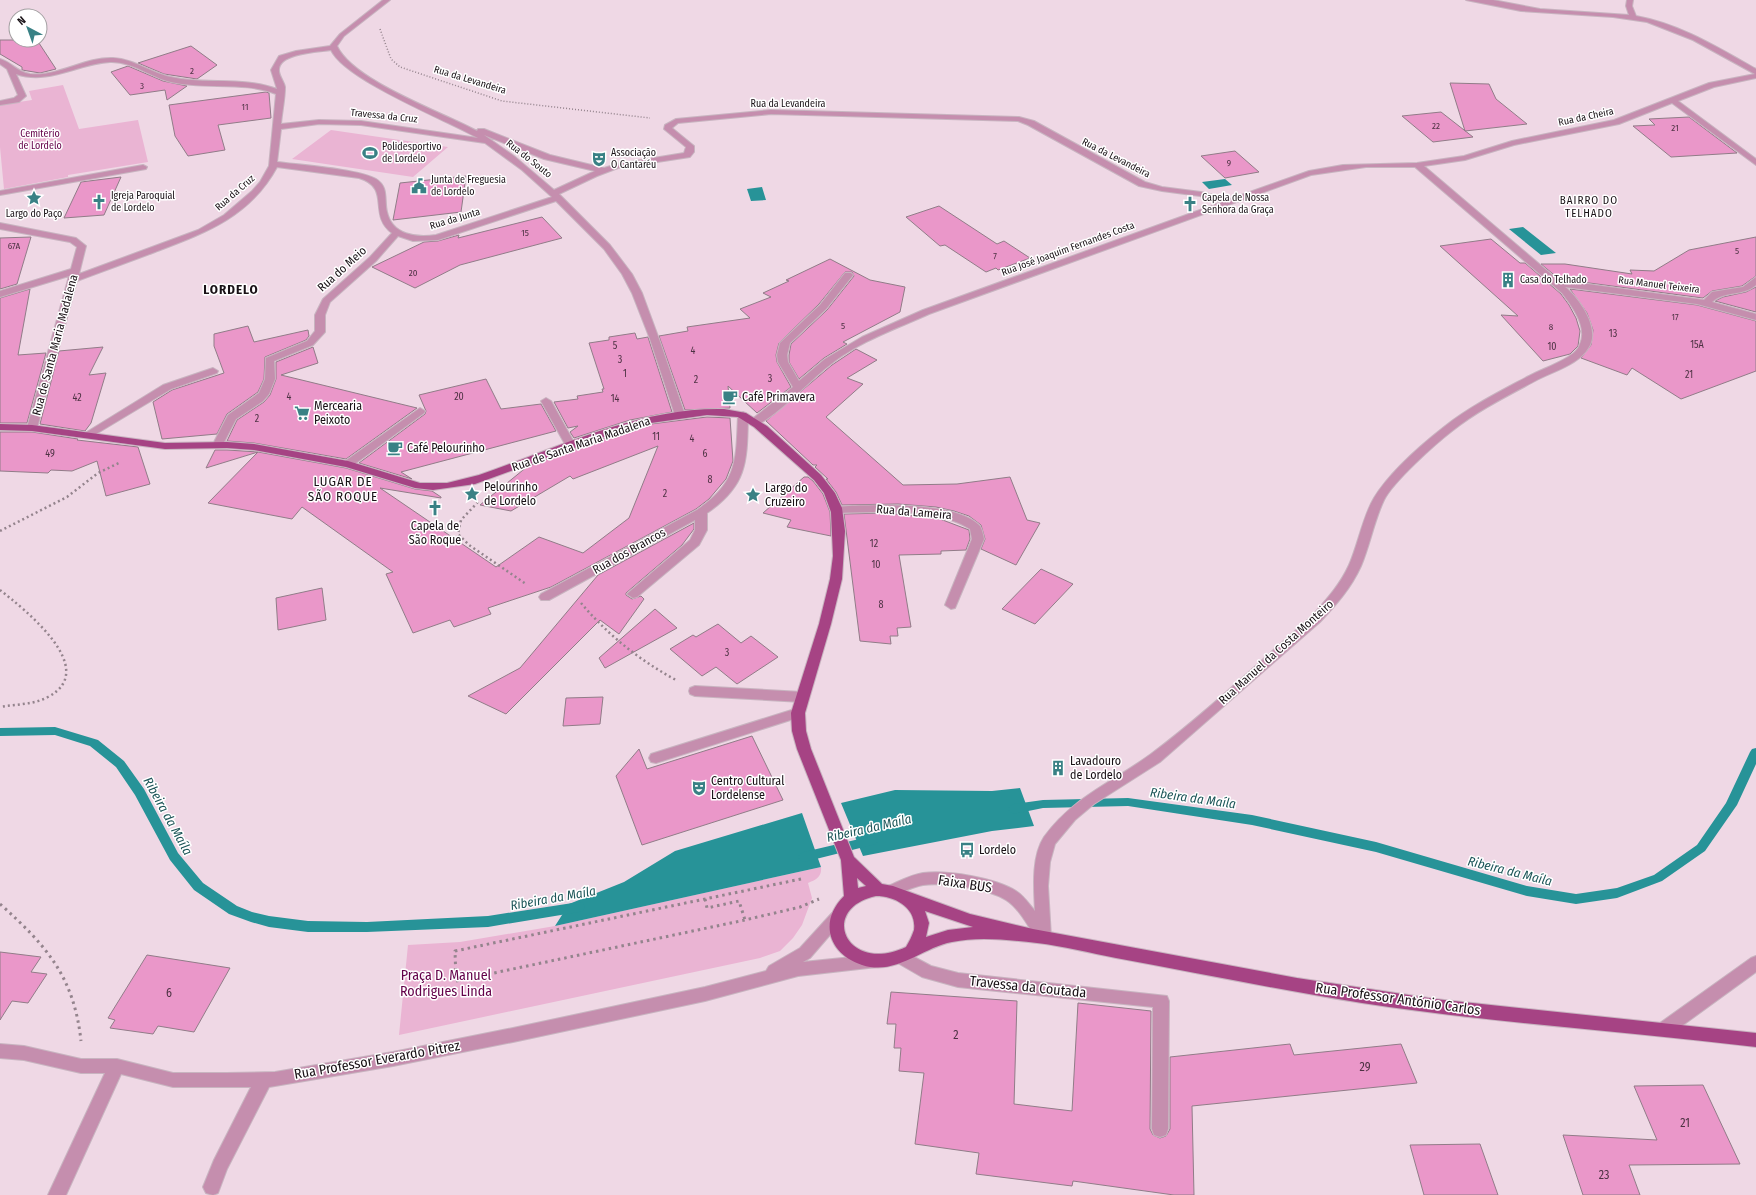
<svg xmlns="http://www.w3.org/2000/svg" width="1756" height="1195" font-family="'Fira Sans Condensed',sans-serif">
<rect width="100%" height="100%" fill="#efd8e5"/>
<!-- green -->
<path fill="#eab4d3" d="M63,85L79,129L138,120L148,162L68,175V177L4,189L0,147V105L32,100L29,91Z
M331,130L448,147L413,177L292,159Z
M821,867C822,877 816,880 808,883L812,898L802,925L793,938L780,951L760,958L399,1035L408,945L460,942L555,926Z"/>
<!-- water -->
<path fill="#279398" d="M1225,179L1232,185L1209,189L1202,182Z
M762,187L766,200L751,201L747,189Z
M1523,227L1556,253L1541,255L1509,229Z
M1020,788L1034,826L992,831L863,856L841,803L895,790L992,791Z
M802,813L821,867L555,926L569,904L624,882L675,851Z"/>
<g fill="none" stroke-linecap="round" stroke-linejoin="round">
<!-- stream -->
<path fill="#279398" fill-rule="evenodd" d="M55,727L98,740L124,761L144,789L178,853L203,883L237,906L252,912L269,916L308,921L367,922L488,916L579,902L583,903L585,907L583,911L579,912L488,927L367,932H308L269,927L251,922L229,914L194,890L170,860L135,795L116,767L90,746L55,735L0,736V728Z
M1756,748V764L1737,805L1705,851L1662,881L1617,898L1576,904L1527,896L1376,852L1252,825L1128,806L1043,808L1014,814L1010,812L1008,809L1010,806L1014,804L1043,800L1128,798L1252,815L1376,842L1527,886L1576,894L1617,888L1654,875L1697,845L1726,803L1750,752L1752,749Z
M872,836L876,838L878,841L876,844L804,862L800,860L798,857L800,854L804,852Z"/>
</g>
<!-- building -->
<path fill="#ea97c9" stroke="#917c88" d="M0,40H37L56,69L40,73L22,70V67L0,54Z
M191,46L217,65L197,79L164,74L138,63Z
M128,66L163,81L187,86L167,100L165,90L130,95L111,72Z
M1450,83L1489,84L1496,99L1527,124L1465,131Z
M266,92L269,93L271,118L218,125L225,150L188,156L175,136L169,105Z
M1441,112L1473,137L1433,142L1402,116Z
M1689,117L1737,153L1671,157L1633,126L1655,125L1649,119Z
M1235,151L1259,172L1225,178L1201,156Z
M466,176L461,212L393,220L400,183Z
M121,177L104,215L64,218L81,182Z
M939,206L997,244L1004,241L1030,258L998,270L996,268L986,272L945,245L940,246L906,217Z
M542,217L562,238L460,265L415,288L372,267L424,242L438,241L459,235L458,238Z
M31,237L17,284L0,289V238Z
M1756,237V276L1742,286L1712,291L1703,298L1559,279L1541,264H1565L1632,274L1630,270L1654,271L1689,250Z
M1491,239L1520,263H1525L1561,294L1569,305L1576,318L1580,331L1578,346L1570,354L1543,361L1501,315L1518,316L1440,246Z
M830,259L870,280L905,287L900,312L843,342L847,344L824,358L799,379L789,362V355L791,344L827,310L854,276L852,272H845L819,304L779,343L776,355L777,362L791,387L757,413L728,386L730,408L685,410L659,336L688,331L687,327L750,318L740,309L771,297L763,293L789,281L786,280Z
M1756,287V312L1715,301L1723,297L1746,292Z
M30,289L18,355L46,353L27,423H0V298Z
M1570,289L1697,305L1756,321V371L1681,399L1632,368L1627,375L1581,358L1591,345L1593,330L1587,313Z
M248,326L254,342L308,330L309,336L306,340L265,357L264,379L258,392L227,414L217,434L162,439L153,402L172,390L224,373L214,346V334Z
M635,333L637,339L648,337L672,412L630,420L574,438L570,432L578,426L568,428L554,402L578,399L577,396L603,392L602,389H604L589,343L609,340V337Z
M103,347L89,375L106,373L91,423L85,431L40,424L59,351Z
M313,347L318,363L281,375L417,408L346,459L254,443L227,441L237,420L264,402L270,395L276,379V362Z
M856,349L877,360L847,378L863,384L826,417L903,485L957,484L1010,477L1027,520L1040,523L1016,565L981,549L985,539L981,525L969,516L954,511L936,507L898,504L842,505L836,492L826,479H828L815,467L817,465H813L766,421L832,365Z
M486,379L501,409L541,404L556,431L401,472L412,479L359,463L425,414L426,411L419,395Z
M707,417L730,418L733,461L726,479L709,499L696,509L551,587L488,608L491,614L454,627L450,620L413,633L386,574L393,572L302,507L292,519L208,503L258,452L346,468L415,489L432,491L441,497V498L380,488L496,567L539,537L583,553L629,518L658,446L573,479L570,476L511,511L480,505L528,466L610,436L651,424Z
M0,432H32L78,439L77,440L138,447L150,484L106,496L97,461L72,471L51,470L48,473L0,471Z
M215,450H227L258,452L206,468Z
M804,477H808L813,481L823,494L830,512L831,536L787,527L791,520L763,513Z
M887,513L940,519L969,530L970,539L966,550L941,551V554L899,555L911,627L897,628L898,636H890L891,644L860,641L844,514Z
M694,523V529L682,545L626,593V595L632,599L641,596L644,599L619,634L600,620L506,714L468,696L520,668L598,575Z
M1041,569L1073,584L1035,624L1002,609Z
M322,588L326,620L278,630L276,598Z
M655,609L677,628L605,668L599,658Z
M718,624L741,643L751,636L778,657L737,684L716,667L702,676L670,649L693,635L696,637Z
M603,697L600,724L563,726L566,698Z
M752,736L783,800L642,845L616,776L639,749L647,769Z
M0,952L41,957L31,972L47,974L28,1003L12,1001L0,1020Z
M147,955L230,968L194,1032L158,1026L153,1034L110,1028L115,1020L108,1018Z
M891,992L1017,1001L1014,1104L1072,1111L1078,1003L1151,1011L1150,1129L1153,1135L1160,1138L1166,1136L1170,1129V1057L1290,1044L1294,1055L1401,1044L1417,1083L1192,1106L1194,1195H1174L1073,1181L1072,1186L976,1174L979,1153L915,1144L924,1073L899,1071L901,1048H894L896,1024H887Z
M1703,1085L1740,1164L1629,1165L1640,1195H1583L1563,1135L1657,1140L1634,1086Z
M1480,1144L1498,1195H1424L1410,1145Z"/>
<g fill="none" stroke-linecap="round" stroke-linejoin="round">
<!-- minor casing -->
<g stroke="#c8b4c0" stroke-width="2">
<path id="minor" d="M383,0H390L344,36L337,46C353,81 442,112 477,131L478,129H484L550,155L604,168L617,164L684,153L686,147L664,129L665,125L676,119L771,110L1019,117L1034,121L1145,182L1162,187L1201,192L1230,199L1309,171L1343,165L1417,163L1464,156L1512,141L1614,120L1709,83L1755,74L1693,40L1647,22L1613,17L1521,11L1466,0H1493L1540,9L1629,15L1626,6L1627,0H1633L1632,6L1636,16C1680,24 1717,47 1756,69V78L1714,87L1678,101L1756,159V165L1672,103L1619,124L1514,145L1465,160L1424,166L1558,280L1704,300L1712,292L1743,287L1756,277V285C1742,297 1725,290 1712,302L1756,314V320L1697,304L1565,287C1579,298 1599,327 1590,345C1580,365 1553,371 1535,381C1507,396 1477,411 1452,431C1435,444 1393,482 1384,500C1374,521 1370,545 1361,566C1351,588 1336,605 1320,622L1160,762L1094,804L1075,820L1055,844L1050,862L1048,886L1051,937L1048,941L1043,943L1038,941C1029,928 1020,909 1006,900C989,889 943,882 923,885C912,887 901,893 891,897L886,895L884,891L886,887C898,882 910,875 923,873C948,870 995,878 1016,891C1024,896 1029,904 1035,911C1034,889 1031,857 1044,837C1073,797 1113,782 1151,754C1207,712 1259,662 1312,616C1326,600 1340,585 1349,565C1358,545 1363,516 1374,498C1390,472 1421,445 1444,427C1469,407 1499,392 1527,377C1540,370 1555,365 1568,357C1573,354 1578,350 1580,344C1588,327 1572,306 1562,293L1415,167H1366L1311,175L929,314C896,329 860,341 831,364C813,377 774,420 755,425L751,424L750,422L751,420L793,387L778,362L777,355L780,343L820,305L845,273H851L853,275L826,309L790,343L787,355L788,362L799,381L825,359L862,337L923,310L1222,202L1200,196L1162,191L1139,186L1028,125L1018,121L771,114L678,123L672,128L694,146V152L690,157L618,168L597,176L559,194L610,245L632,274L642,293L659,339L685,415L684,417L680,418L675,415L650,339L632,293L622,274L604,249L556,201L438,240L413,241L398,236L376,261L330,302L325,315V332L313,345L274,361L275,379L269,394L263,401L236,419L221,448H213L212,446L228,415L259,393L265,379L266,358L307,341L315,331V315L323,299L370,257L392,233C367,214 392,188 359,178L277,167C250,217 205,233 155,252C129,262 103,271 77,281L37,428L36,430H28L27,428L69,276L0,297V291L71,269L77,247L70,242L0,229V223L76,238L86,246L79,274L198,230L224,215L252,191L260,182L269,166L276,94C243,81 206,90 171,82C150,77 132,61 110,62C77,64 49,85 16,74L26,96L19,102L0,105V101L14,98L18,95L7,69L0,64V59C11,62 17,72 30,74C58,77 84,57 113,58C134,59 151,73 171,77C205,85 244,76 277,89L271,70L279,56L296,51L330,46L340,34ZM331,50C345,80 446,120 478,138L361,121L319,120L281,124C282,112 285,99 285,87C284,81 278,75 279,69C280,53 319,52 331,50ZM319,124L361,125L485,143L522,170L552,197L436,235C416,238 392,235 387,212C384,200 389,187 376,179C359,169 300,165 277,162L281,129ZM484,135L544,159L595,171L554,190L514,156Z
M143,165L147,167L146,169L0,195V191Z
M213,368L218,371L217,373L171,389L91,437L87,438L82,435L163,385Z
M546,398L551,401L576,446L575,448L571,449L566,446L541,401Z
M420,408L425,411L424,413L352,466H344L343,464L344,462Z
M743,412L748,415C747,461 748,485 707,513V530L699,545L637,597L633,598L627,594L690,540L695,530V520L549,600H541L539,597L541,594L697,510C738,482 736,461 738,415Z
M849,506C881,505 955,502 979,525C982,528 983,535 984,539L955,608L951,609L945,605L972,539L970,529C935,507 877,512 837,513L831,510L837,507Z
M695,686L802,692L807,694L808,697L807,700L802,702L695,696L690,694L689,691L690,688Z
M798,708L803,710L805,713L803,716L656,763L651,762L649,758L651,754Z
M837,911L842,913L844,917L842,921L810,958L803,962L872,955L877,957L880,962L877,967L798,976L705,1001L513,1042L393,1066L269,1087L227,1169L218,1193L213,1195L206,1193L203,1187L214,1160L251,1087H173L121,1074L66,1195H48L105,1073H81L24,1060L0,1058V1044L24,1046L81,1059H117L173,1073H226L275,1072L393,1052L513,1028L705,987L766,971L769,966L800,948L832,913Z
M901,950L931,966L958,973L1167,996L1169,1001L1168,1129L1166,1135L1160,1137L1154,1135L1152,1129L1153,1007L958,987L922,977L896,962L893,957L896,952Z
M1756,956V972L1672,1033L1666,1035L1660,1033L1658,1028L1660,1023L1751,958Z"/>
</g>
<!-- major casing -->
<g stroke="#c8b4c0" stroke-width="2">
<path id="major" d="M724,409L746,413L767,426L821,475L835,493L842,508L845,531L842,579L831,624L805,713L806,731L811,749L854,857L882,884L893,886L970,914L1033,929L1297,978L1435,999L1756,1033V1047C1625,1031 1493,1023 1362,1003C1280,990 1198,973 1116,958C1090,953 1063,946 1037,943C1009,940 979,936 952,942C921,948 896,976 862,965C829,954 818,922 844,896L841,860L797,749L792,731L791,713L819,624L830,579L833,556L831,512L824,493L814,480L754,427L738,417L707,415L651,423L610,435L475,484L433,490L415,488L346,467L254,450L227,448L165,449L32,431L0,430V424L32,425L165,443L227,442L254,444L348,461L420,483H447L479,475C558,448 639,407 724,409ZM857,878L866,886L858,888ZM876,896C895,896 917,908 914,930C912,936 909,942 906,947C847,975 817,909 876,896ZM925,911L973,927L948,930L926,937L929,923Z"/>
</g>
<!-- path-far2 -->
<path stroke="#94848d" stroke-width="1.5" stroke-dasharray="1 2" stroke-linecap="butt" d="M380,29L391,59L400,67L502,101L650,118"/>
<!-- path-far1 -->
<path stroke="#94848d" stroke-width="2.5" stroke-dasharray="2 3" stroke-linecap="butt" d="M478,502L461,520L458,534L469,545L526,584
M0,531L67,497L98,473L121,462
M0,590C24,609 101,669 48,697C33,705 16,704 0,707
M581,603C608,635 639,660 676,680"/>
<!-- path -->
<path stroke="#94848d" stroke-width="3" stroke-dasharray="2.5 4" stroke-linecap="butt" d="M801,879L455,951L456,981L745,920L800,907L819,899
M705,899L707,908L739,901L745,920
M0,904C47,946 74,977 81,1041"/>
<!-- minor -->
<use href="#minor" fill="#c58eae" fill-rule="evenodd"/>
<!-- major -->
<use href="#major" fill="#a64384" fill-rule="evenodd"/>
</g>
<!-- icons -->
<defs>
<g id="stadium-bare" transform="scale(1.2)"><path d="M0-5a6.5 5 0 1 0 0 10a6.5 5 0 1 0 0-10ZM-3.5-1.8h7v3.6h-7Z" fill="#398185" stroke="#fff" stroke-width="2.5" paint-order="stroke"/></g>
<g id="theatre-bare" transform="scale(1.2)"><path d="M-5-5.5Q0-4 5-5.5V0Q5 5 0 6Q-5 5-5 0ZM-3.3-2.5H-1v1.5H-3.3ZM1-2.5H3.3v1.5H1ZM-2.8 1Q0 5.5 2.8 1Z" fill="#398185" stroke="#fff" stroke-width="2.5" paint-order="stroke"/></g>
<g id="civic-bare" transform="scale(1.2)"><path d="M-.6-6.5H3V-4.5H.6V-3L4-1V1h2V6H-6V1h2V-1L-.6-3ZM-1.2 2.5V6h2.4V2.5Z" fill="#398185" stroke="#fff" stroke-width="2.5" paint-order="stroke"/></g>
<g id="sight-bare" transform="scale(1.2)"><path d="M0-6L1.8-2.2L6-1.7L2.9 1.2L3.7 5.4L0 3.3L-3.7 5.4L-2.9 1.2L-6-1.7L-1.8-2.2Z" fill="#398185" stroke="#fff" stroke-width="2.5" paint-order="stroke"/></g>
<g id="church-bare" transform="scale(1.2)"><path d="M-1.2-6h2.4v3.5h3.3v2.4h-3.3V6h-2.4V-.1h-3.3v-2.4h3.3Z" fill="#398185" stroke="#fff" stroke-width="2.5" paint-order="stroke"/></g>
<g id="building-bare" transform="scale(1.2)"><path d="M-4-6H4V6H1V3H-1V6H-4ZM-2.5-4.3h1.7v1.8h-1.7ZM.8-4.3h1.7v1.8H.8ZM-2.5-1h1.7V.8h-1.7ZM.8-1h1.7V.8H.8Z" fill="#398185" stroke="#fff" stroke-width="2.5" paint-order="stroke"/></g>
<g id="cafe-bare" transform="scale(1.2)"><path d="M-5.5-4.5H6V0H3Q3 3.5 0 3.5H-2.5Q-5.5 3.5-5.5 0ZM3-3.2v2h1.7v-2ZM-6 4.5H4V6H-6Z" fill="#398185" stroke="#fff" stroke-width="2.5" paint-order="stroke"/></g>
<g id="supermarket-bare" transform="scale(1.2)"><path d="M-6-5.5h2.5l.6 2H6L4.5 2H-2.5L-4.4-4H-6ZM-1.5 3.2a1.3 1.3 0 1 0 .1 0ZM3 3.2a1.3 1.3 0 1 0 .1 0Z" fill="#398185" stroke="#fff" stroke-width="2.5" paint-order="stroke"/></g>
<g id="bus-bare" transform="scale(1.2)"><path d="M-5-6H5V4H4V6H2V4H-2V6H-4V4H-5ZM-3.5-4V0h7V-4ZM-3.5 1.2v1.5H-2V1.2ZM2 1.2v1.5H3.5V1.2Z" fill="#398185" stroke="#fff" stroke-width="2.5" paint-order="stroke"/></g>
</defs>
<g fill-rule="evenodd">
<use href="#stadium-bare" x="370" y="153"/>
<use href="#theatre-bare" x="599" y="159"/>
<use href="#civic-bare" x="419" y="186"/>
<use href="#sight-bare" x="34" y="198"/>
<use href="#church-bare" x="99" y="202"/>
<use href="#church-bare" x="1190" y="204"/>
<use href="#building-bare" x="1508" y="280"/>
<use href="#cafe-bare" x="730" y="397"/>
<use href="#supermarket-bare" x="302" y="413"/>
<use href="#cafe-bare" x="395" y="448"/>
<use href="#sight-bare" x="472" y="494"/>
<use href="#sight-bare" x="753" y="495"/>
<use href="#church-bare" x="435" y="508"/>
<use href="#building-bare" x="1058" y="768"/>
<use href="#theatre-bare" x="699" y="788"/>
<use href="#bus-bare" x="967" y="850"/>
</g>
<g text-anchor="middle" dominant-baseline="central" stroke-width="3" stroke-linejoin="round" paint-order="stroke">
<!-- far-number labels -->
<g font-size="9" fill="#4d3243">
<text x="192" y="71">2</text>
<text x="142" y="86">3</text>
<text x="245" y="107">11</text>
<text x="1436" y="126">22</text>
<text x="1675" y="128">21</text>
<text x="1229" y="163">9</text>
<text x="525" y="233">15</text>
<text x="14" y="246">67A</text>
<text x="1737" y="251">5</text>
<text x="995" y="256">7</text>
<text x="413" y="273">20</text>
<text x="1675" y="317">17</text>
<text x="843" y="326">5</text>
<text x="1551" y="327">8</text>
</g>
<!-- far-street labels -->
<g font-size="10" fill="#191116" stroke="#fff">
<text transform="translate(470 80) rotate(17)">Rua da Levandeira</text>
<text x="788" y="104">Rua da Levandeira</text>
<text transform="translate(384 116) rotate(6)">Travessa da Cruz</text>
<text transform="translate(1586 117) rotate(-12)">Rua da Cheira</text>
<text transform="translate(1116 158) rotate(27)">Rua da Levandeira</text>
<text transform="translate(529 159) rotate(38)">Rua do Souto</text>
<text transform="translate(235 193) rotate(-41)">Rua da Cruz</text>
<text transform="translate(455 219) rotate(-17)">Rua da Junta</text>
<text transform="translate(1068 249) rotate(-20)">Rua José Joaquim Fernandes Costa</text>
<text transform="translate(1659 285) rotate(7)">Rua Manuel Teixeira</text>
</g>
<!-- far-park labels -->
<g font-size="10" fill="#630049" stroke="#fff">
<text x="40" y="134">Cemitério<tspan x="40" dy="12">de Lordelo</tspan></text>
</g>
<!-- far-poi labels -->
<g font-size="10" fill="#191116" stroke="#fff" text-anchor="start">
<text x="382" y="147">Polidesportivo<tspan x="382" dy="12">de Lordelo</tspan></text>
<text x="611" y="153">Associação<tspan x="611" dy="12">O Cantaréu</tspan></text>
<text x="431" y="180">Junta de Freguesia<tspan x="431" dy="12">de Lordelo</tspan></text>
<text x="111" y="196">Igreja Paroquial<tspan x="111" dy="12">de Lordelo</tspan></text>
<text x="1202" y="198">Capela de Nossa<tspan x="1202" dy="12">Senhora da Graça</tspan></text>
<text x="34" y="214" text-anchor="middle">Largo do Paço</text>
<text x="1520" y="280">Casa do Telhado</text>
</g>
<!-- number labels -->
<g font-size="10" fill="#4d3243">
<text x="1613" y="334">13</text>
<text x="1697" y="345">15A</text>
<text x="615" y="346">5</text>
<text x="1552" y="347">10</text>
<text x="693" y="351">4</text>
<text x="620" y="360">3</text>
<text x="625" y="374">1</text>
<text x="1689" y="375">21</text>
<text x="770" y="379">3</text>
<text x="696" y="380">2</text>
<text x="289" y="397">4</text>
<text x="459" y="397">20</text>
<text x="77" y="398">42</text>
<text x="615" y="399">14</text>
<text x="257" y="419">2</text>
<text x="656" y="437">11</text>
<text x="692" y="439">4</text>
<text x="50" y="454">49</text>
<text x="705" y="454">6</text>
<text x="710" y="480">8</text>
<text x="665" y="494">2</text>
<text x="874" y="544">12</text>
<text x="876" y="565">10</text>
<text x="881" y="605">8</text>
<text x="727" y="653">3</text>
</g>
<!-- far-neighbourhood labels -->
<g font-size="11" letter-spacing="1" fill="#191116" stroke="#fff">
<text x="1589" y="200">BAIRRO DO<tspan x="1589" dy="13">TELHADO</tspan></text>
</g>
<!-- street labels -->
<g font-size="12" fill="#191116" stroke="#fff">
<text transform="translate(342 269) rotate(-42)">Rua do Meio</text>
<text transform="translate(55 345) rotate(-75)">Rua de Santa Maria Madalena</text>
<text transform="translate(581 444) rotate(-19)">Rua de Santa Maria Madalena</text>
<text transform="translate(914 512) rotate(5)">Rua da Lameira</text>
<text transform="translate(629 551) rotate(-29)">Rua dos Brancos</text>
<text transform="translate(1276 652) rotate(-42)">Rua Manuel da Costa Monteiro</text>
</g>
<!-- poi labels -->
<g font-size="12" fill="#191116" stroke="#fff" text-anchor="start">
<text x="742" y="397">Café Primavera</text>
<text x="314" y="406">Mercearia<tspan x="314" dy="14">Peixoto</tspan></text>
<text x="407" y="448">Café Pelourinho</text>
<text x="484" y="487">Pelourinho<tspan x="484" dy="14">de Lordelo</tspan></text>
<text x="765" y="488">Largo do<tspan x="765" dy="14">Cruzeiro</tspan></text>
<text x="435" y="526" text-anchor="middle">Capela de<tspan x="435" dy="14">São Roque</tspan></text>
<text x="1070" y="761">Lavadouro<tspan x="1070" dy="14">de Lordelo</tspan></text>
<text x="711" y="781">Centro Cultural<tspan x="711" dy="14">Lordelense</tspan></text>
<text x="979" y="850">Lordelo</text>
</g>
<!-- near-number labels -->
<g font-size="12" fill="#4d3243">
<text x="169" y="993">6</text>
<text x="956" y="1035">2</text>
<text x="1365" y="1067">29</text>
<text x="1685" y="1123">21</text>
<text x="1604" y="1175">23</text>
</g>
<!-- far-district labels -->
<g font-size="13" font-weight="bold" letter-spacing="1" fill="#191116" stroke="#fff">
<text x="231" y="289">LORDELO</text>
</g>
<!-- neighbourhood labels -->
<g font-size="13" letter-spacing="1" fill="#191116" stroke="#fff">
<text x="343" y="481">LUGAR DE<tspan x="343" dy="15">SÃO ROQUE</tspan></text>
</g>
<!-- water labels -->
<g font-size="13" font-style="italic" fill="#1c5558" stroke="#fff">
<text transform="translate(1193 798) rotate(8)">Ribeira da Maíla</text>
<text transform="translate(168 816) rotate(61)">Ribeira da Maíla</text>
<text transform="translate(869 828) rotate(-13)">Ribeira da Maíla</text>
<text transform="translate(1510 871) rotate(14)">Ribeira da Maíla</text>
<text transform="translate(553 898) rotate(-10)">Ribeira da Maíla</text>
</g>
<!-- near-street labels -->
<g font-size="14" fill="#191116" stroke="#fff">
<text transform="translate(965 884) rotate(9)">Faixa BUS</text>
<text transform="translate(1028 987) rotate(6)">Travessa da Coutada</text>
<text transform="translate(1398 999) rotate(8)">Rua Professor António Carlos</text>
<text transform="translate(377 1060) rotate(-10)">Rua Professor Everardo Pitrez</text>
</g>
<!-- near-park labels -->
<g font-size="14" fill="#630049" stroke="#fff">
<text x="446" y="975">Praça D. Manuel<tspan x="446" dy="16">Rodrigues Linda</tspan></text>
</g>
</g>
<!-- north arrow -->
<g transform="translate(28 28) rotate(319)"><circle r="19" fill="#ffffff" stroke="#a3a0a2"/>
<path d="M0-3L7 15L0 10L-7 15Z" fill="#398185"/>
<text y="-6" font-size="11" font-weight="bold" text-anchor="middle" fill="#191116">N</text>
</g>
</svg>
